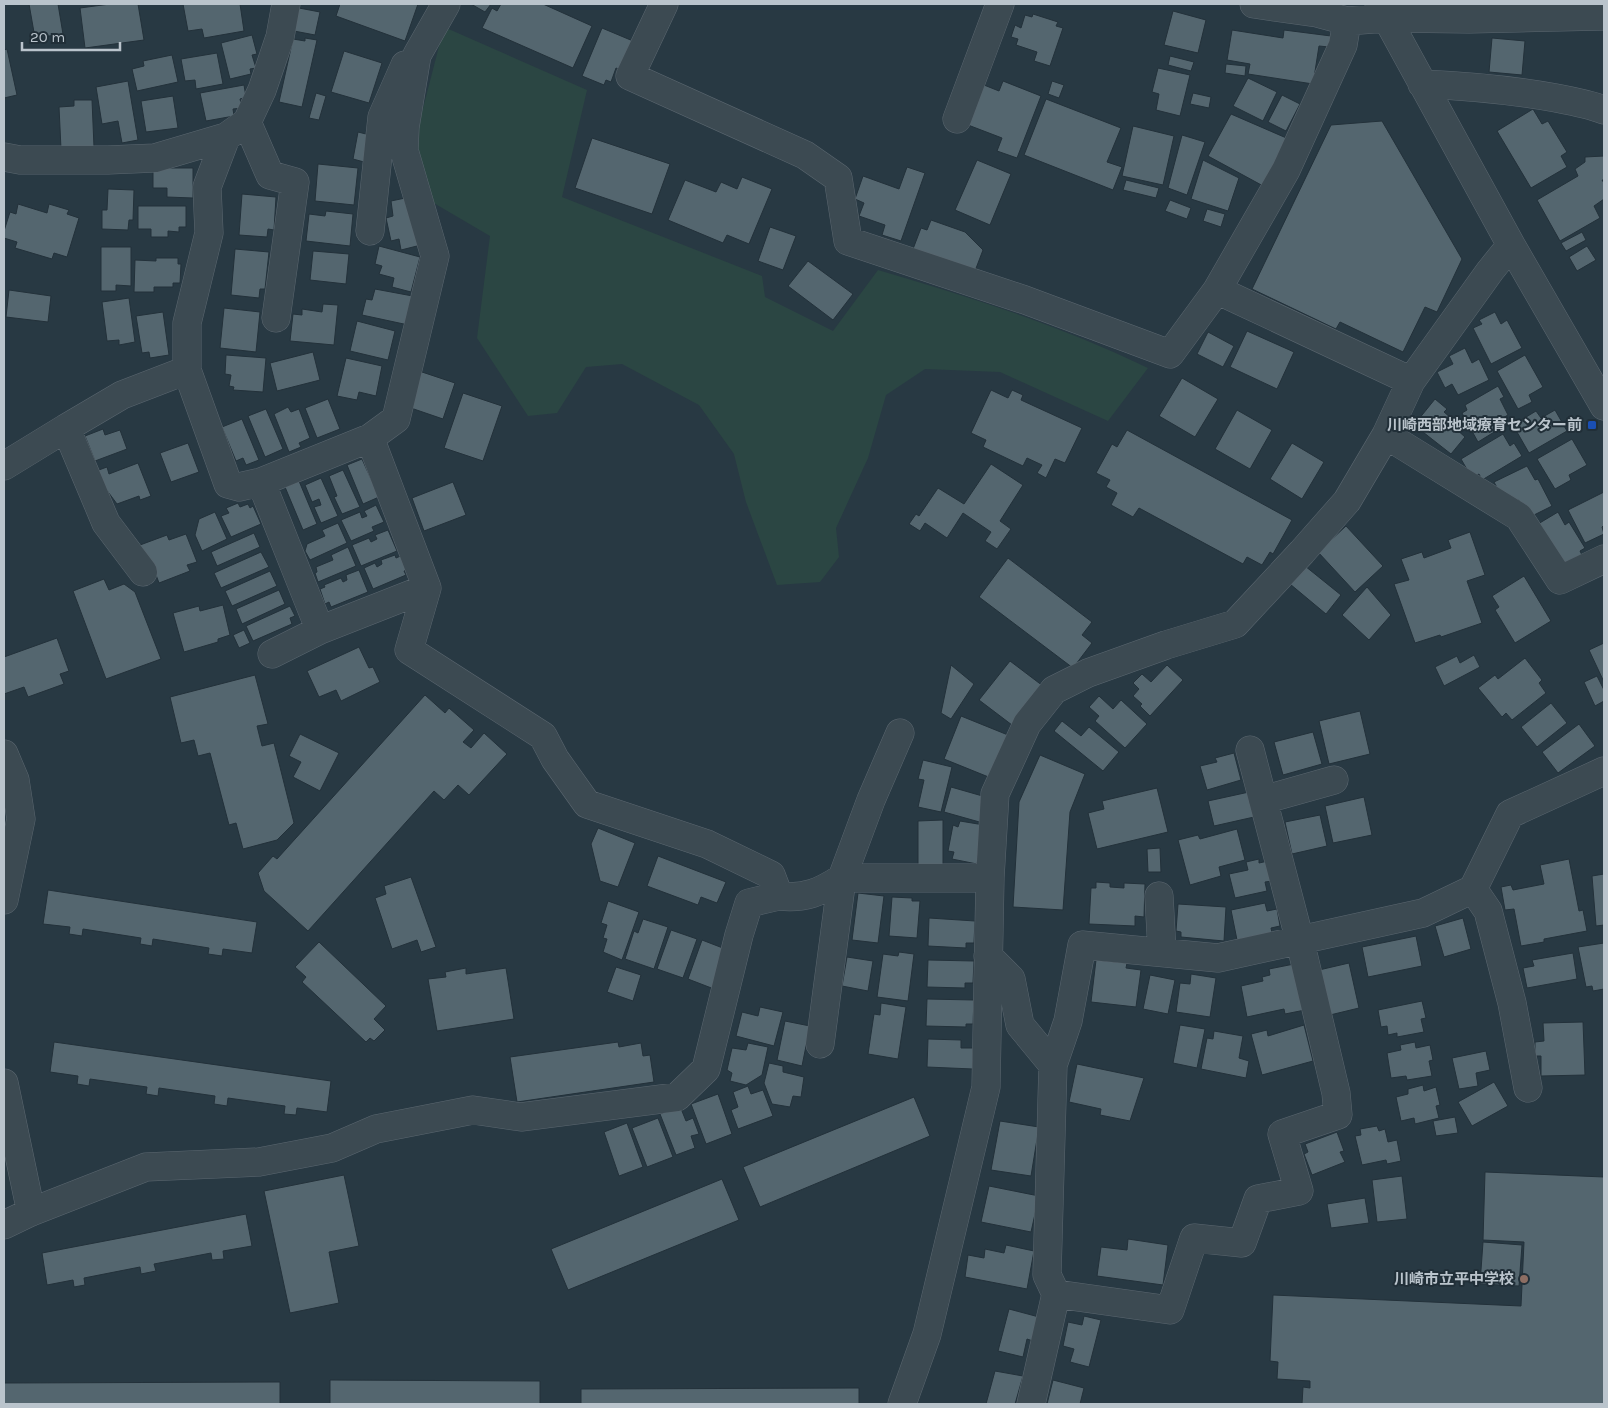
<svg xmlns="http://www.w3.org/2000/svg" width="1608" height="1408" font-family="Karla,'Noto Sans JP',sans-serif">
<rect width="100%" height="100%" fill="#283943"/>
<!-- green -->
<path fill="#2b4643" d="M444,27L587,90L562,197L762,276L765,297L833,331L878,270C970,297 1062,326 1148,368L1108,421L1000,372L925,369L886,395L868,458L836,528L839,557L820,582L777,585L746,502L734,454L699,405L622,364L586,367L557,413L528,416L477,338L490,236L432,202L413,147Z"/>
<!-- building -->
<path fill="#54666f" stroke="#23313a" d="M29,4H58L63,34L35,38Z
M110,4H138L144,40L85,48L80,8Z
M183,4H240L244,31L204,38L202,29L188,31Z
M340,4H418L405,41L336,16Z
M471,4H491L485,12Z
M501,4H543L592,26L573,68L482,28L492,8L497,11Z
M299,8L320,12L315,35L294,31Z
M1173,11L1206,20L1198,53L1164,45Z
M1033,14L1058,22L1056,26L1063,28L1050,66L1034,61L1037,52L1016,45L1018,39L1011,37L1015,25L1021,28L1025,15L1032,17Z
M602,28L633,41L621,70L616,68L611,82L606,80L604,85L582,76Z
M1232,30L1283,38L1284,30L1331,36L1329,47L1319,46L1313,84L1248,74L1250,64L1227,60Z
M252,35L257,54L252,55L256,68L250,69L251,74L230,79L221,43Z
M305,38L317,40L302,107L279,102L293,39L305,41Z
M1492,38L1525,41L1522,75L1489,72Z
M7,49L17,95L4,98V50Z
M344,51L382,63L369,103L331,92Z
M217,53L223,84L196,89L195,80L185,81L181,59Z
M172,55L178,82L137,91L132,69L144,66L143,61Z
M1170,56L1194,62L1191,71L1168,65Z
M1226,64L1246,66L1245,76L1225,73Z
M1158,68L1190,75L1180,116L1156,110L1159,94L1152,92Z
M1248,78L1277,92L1263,121L1233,106Z
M128,81L138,140L122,143L118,121L102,124L96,87Z
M1003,81L1041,96L1017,158L997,151L1002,138L968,125L984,85L999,91Z
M1052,81L1064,85L1059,98L1048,94Z
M244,85L246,97L240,99L242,108L233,109L234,116L206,121L200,93Z
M316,93L326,96L319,120L309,118Z
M1193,93L1211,97L1209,108L1190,104Z
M1282,95L1300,104L1286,131L1268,122Z
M173,96L178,128L146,132L141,101Z
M1046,99L1121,128L1107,162L1122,167L1113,190L1024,155Z
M74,100H92L94,147L61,149L59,107L74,106Z
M1533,109L1542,124L1548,121L1567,152L1561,156L1567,167L1531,188L1497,131Z
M1231,114L1291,140L1265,187L1208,156Z
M1382,121L1462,259L1437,312L1425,307L1403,352L1340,322L1336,329L1252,289L1331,125Z
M1133,126L1174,136L1163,185L1122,176Z
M358,132L370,135L364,162L353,159Z
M1182,135L1205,142L1187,195L1168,188Z
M592,138L670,164L652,214L575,188Z
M1604,156V180H1602L1604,183V199L1594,206L1600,218L1560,241L1537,200L1578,176L1575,169L1585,162V157Z
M977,160L1011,174L990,225L955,210Z
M1203,160L1239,178L1228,211L1191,199Z
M318,164L358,168L354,205L315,201Z
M907,167L925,173L901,241L882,235L885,225L859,216L864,203L855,199L863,176L899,189Z
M153,168H193V198L167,197V188H153Z
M742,177L772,189L749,244L727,235L723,243L668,220L685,180L716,192L721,182L737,189Z
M1126,180L1159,188L1156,198L1123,190Z
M108,189L134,190L133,220H129L128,230L102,229V210H107Z
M242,194L276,197L274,230L268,229L267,237L239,235Z
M410,197L421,245L401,250L399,239L391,241L386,218L393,216L391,201Z
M1170,200L1191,208L1187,219L1165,211Z
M18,204L47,213L49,204L69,210L67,214L79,218L67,257L54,253L52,259L15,248L17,242L4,238V231L10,212L16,214Z
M138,206H186V227H179V232L168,231V237H151V229H138Z
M1207,209L1225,214L1221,227L1203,221Z
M326,211L353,214L350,246L306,241L309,214L325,216Z
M931,220L965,232L983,250L975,271L913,249L921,228L927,230Z
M770,227L796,236L783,270L758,261Z
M1582,232L1586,240L1566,251L1561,243Z
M379,246L420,257L411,292L392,287L394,278L379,274L382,266L375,264Z
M1587,246L1596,260L1577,271L1569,257Z
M101,247H131V286L116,285V291H101Z
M235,249L269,252L265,289H260L259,298L231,295Z
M313,251L349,254L346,284L310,280Z
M156,258H178V264H181L180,283H173V287H154V292H134L135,260L156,261Z
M808,261L853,294L833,320L788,286Z
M375,289L418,297L413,326L362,315L366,299L372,300Z
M9,290L51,296L48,322L6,317Z
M129,298L135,342L119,345V340L107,341L102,302Z
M323,304L338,305L334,345L290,341L293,314L302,315V309L322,312Z
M224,308L260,312L256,352L220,348Z
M163,312L169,355L150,358L149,352L142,353L136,316Z
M1495,312L1501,324L1507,320L1522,348L1491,364L1473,328L1482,324L1479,320Z
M357,321L395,331L388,360L350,351Z
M1247,331L1294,352L1277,389L1230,367Z
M1208,332L1234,346L1223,367L1197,354Z
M1465,348L1472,363L1479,359L1489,380L1458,395L1452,384L1445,388L1437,372L1453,364L1449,356Z
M313,352L320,380L277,391L270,363Z
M226,355L266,358L263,392L233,390L234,387L229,386L231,375L225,374Z
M1525,355L1543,387L1529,395L1532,402L1518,409L1497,371Z
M346,358L382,366L376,396L359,392L357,400L337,396Z
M416,370L455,383L443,419L405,406Z
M1182,378L1218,399L1195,437L1159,416Z
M1498,386L1504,397L1500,399L1508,415L1501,419L1504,426L1478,442L1462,413L1467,410L1465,405Z
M991,390L1008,398L1012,390L1023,395L1021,400L1082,428L1065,463L1055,459L1046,478L1037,473L1042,465L1027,458L1023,466L983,447L986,440L971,433Z
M463,393L502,406L483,461L444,448Z
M328,399L340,429L317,438L305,408Z
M1435,399L1447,409L1444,412L1458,424L1455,428L1465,437L1451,454L1414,425Z
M288,407L291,412L299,409L310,438L299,443L301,447L289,452L274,414Z
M266,409L283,449L265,457L248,416Z
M1237,410L1272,430L1250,469L1215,449Z
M1555,410L1567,431L1529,453L1513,425L1536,411L1541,418Z
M242,419L259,460L246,465L243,458L236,461L222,427Z
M103,429L105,435L120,430L127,449L95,461L85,436Z
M1127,430L1292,520L1273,554L1270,552L1262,565L1247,557L1243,564L1139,508L1133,517L1111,505L1117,493L1106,487L1110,480L1096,473L1112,444L1117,447Z
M1503,434L1510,446L1514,443L1522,456L1482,480L1479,474L1472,478L1461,459Z
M1572,439L1587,465L1569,475L1571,480L1555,489L1537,459Z
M188,443L199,472L171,482L160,453Z
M1292,443L1324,462L1302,499L1270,479Z
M362,459L379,497L363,504L347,465Z
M138,463L151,496L140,500L139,496L117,504L100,481L96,471L107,467L109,474Z
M991,464L1023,485L1000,521L1011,529L997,549L985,541L991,532L963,513L947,538L925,523L920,531L909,524L916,514L919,516L938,488L964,504Z
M1527,466L1535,480L1538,479L1552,506L1528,518L1519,500L1513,504L1503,499L1494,482Z
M343,470L360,507L342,514L334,497L337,496L329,476Z
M321,478L338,516L321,523L314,507L321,505L319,499L312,502L305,485Z
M299,481L317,524L303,530L285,487Z
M453,482L466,515L424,531L412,498Z
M1604,492V525L1602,527L1604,534L1585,543L1568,510Z
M238,503L240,507L248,504L250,508L253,506L261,524L231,537L221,516L229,513L226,508Z
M376,505L384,522L372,527L374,531L351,541L341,520L360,512L362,518L367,516L364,511Z
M215,512L227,539L202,551L195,535L199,519Z
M1558,512L1565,525L1569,522L1585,548L1580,551L1582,555L1558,568L1533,527Z
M338,523L347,543L310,560L305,551L307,544L325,536L322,530Z
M1346,526L1383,566L1355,592L1318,552Z
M388,530L397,551L361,566L352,545L369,538L371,542L377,539L375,535Z
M1470,532L1485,575L1467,581L1482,623L1441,637L1440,635L1415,643L1394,584L1409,580L1401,559L1422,552L1424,558L1451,548L1448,540Z
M254,533L260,547L217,566L211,552Z
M186,534L197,562L187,565L190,571L159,583L152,564L148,566L140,545L167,535L169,540Z
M348,547L356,566L318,582L315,573L317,572L316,567L333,560L331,555Z
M261,552L269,567L221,588L214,573Z
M395,555L396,558L403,555L409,569L404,571L406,575L373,589L364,568L375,563L377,567L382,564L381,560Z
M1008,558L1092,622L1082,635L1092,643L1073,668L979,597Z
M1305,566L1341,595L1326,614L1290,584Z
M359,570L368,592L331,607L329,602L325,604L320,589L325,587L324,585L341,578L343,582L347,580L346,575Z
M270,571L277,586L232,606L225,591Z
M1524,576L1551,621L1515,643L1495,610L1499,607L1492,596Z
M104,579L109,590L124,584L135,592L161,659L106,679L73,591Z
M1367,587L1391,615L1369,640L1342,615Z
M279,590L285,604L242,624L236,609Z
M223,605L230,635L218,639V642L184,652L173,613L199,606L200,611Z
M290,606L295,616L290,618L292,624L253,641L246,626Z
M244,630L250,643L239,648L233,635Z
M57,638L69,671L60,674L64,684L28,697L24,687L4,694V657Z
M1604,643V682L1589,650Z
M359,647L369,668L373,667L380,682L341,701L336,690L319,697L307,671Z
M1474,655L1480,667L1444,686L1435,667L1457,656L1460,663Z
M1525,658L1542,680L1539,683L1546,693L1512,720L1506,713L1502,717L1478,688L1495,675L1498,679Z
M1010,661L1043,686L1012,725L979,700Z
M951,665L974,684L951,719L941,713Z
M1167,665L1183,680L1150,716L1140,706L1142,704L1133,696L1139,689L1133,683L1142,674L1151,682Z
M255,675L268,724L257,726L262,746L274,743L294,823L277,840L243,849L236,823L229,825L210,753L198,756L194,740L181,743L170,697Z
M1597,676L1604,690V701L1595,706L1584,682Z
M425,695L445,713L449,708L474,730L463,742L471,748L484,733L507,754L469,795L458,785L444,800L434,791L308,931L264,891L258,873L273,856L277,859Z
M1099,696L1113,709L1121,700L1147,724L1125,748L1095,721L1099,716L1089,707Z
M1551,703L1567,723L1537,747L1521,727Z
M1360,711L1370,754L1329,764L1319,721Z
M961,716L1008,735L991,778L944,759Z
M1062,721L1081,736L1089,727L1119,752L1103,771L1054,731Z
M1579,724L1595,746L1558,773L1542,752Z
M1313,732L1322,764L1283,775L1274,742Z
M300,734L339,753L320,791L293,777L301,762L289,756Z
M1234,753L1241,780L1207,790L1200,766L1217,762L1215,758Z
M1040,755L1085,774L1070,812L1063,910L1013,907L1019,802Z
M923,760L952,767L941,812L918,807L924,780L918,779Z
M951,787L986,797L983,823L944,812Z
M1157,788L1168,832L1097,849L1088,813L1104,809L1102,801Z
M1249,792L1254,817L1214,826L1208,801Z
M1364,797L1372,835L1333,843L1325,806Z
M1320,815L1327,846L1292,854L1285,822Z
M943,820V867H918V821Z
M960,821L984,825L977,864L952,859L954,852L948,851L953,825L958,827Z
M598,828L635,843L618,887L600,881L591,844Z
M1237,829L1245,860L1219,867L1221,876L1190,885L1178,840L1198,835L1200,839Z
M1160,848L1161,872H1148L1147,849Z
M658,856L726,882L717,903L701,897L698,905L647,886Z
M1259,859V863L1268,861L1272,881L1265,882L1267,891L1235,898L1229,874L1248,870L1246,862Z
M1569,859L1579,911L1583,910L1587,931L1544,939V942L1521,946L1514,909L1505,910L1501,887L1511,885L1513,890L1544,884L1540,865Z
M1604,874V925L1596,926L1592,876Z
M411,877L436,947L421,952L417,940L392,949L375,898L386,894L384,886Z
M1096,882L1110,883V887L1124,888V883L1145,884L1144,917L1135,916V926L1089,924L1091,888H1096Z
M48,890L257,922L252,953L223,949L222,956L208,954L209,948L153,939L152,946L140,944L141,938L83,929L82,936L69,934L70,927L43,924Z
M858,893L884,896L878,943L852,940Z
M892,897L912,898V901H920L917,938L889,936Z
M608,901L639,912L622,960L603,952L607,939L603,938L607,925L601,923Z
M1265,903L1267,911L1277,909L1280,926L1271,928L1272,933L1237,940L1231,910Z
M1178,904L1226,907L1224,941L1181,937V932L1176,931Z
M929,918L975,921L974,943H966V948L928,946Z
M1463,918L1471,949L1444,957L1435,926Z
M643,919L668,927L654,969L625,959L634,931L638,933Z
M671,930L697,939L683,978L657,969Z
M1416,936L1422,966L1368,977L1362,947Z
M702,940L728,950L714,989L688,979Z
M319,942L386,1006L374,1019L385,1030L374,1041L370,1038L366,1042L302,982L306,977L295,967Z
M1604,943V989L1593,991L1592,986L1586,987L1578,947Z
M899,952L914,954L908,1001L877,997L883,954L898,956Z
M1573,953L1577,979L1527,988L1523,968L1534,966L1532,960Z
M847,957L873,961L868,991L842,986Z
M928,960L974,961L973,983H965V988L927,987Z
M1096,960L1127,963L1126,968L1141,970L1136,1007L1091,1002Z
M1299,963L1305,1010L1285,1014L1284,1009L1247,1017L1241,986L1263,981L1262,977L1270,975L1269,969Z
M1349,963L1359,1008L1330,1015L1319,970Z
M616,967L641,975L633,1001L607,992Z
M466,968V974L506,968L514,1019L437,1031L428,979L446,977L445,972Z
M1191,974L1216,978L1210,1017L1176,1012L1180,983L1190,984Z
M1150,975L1175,980L1168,1014L1143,1009Z
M927,999L974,1000L973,1024H966V1027L926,1026Z
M1422,1001L1426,1018L1421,1019L1424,1032L1397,1037V1033L1388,1035L1387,1026L1381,1027L1378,1010Z
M881,1003L906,1007L898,1059L868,1054L874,1014L880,1015Z
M760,1007L783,1012L774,1046L736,1036L742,1012L758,1016Z
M785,1021L810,1026L802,1066L777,1060Z
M1583,1022L1585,1075L1541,1076V1056H1535V1042L1544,1041L1543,1023Z
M1180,1025L1205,1029L1197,1068L1173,1063Z
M1304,1025L1313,1061L1262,1075L1251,1034L1267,1030L1268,1036Z
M1214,1031L1243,1036L1239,1058L1249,1061L1246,1078L1201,1069L1207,1038L1213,1039Z
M928,1039L961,1040V1048H973V1069L927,1067Z
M54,1042L331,1081L327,1112L297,1108L296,1115L284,1114L285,1106L228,1098L227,1106L214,1104L215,1096L159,1088L158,1096L146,1094L147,1087L90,1079L89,1086L77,1084L78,1076L50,1072Z
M618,1042L619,1047L641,1043L643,1056L650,1055L654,1082L517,1102L510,1057Z
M1415,1042L1416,1048L1430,1045L1433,1060L1429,1061L1432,1076L1407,1080L1406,1076L1391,1078L1387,1053L1401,1050L1400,1045Z
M748,1043L768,1047L762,1075L746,1085L730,1081L732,1073L727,1070L732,1048L746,1050Z
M1486,1051L1490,1070L1476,1073L1478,1086L1459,1089L1452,1058Z
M769,1063L783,1066V1072L804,1077L801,1097L793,1096L790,1107L772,1104L764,1083Z
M1077,1064L1144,1078L1130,1121L1100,1115L1101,1109L1069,1102Z
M1494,1082L1508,1106L1472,1126L1458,1102Z
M1423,1085L1424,1091L1436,1087L1440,1105L1436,1106L1439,1118L1415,1124L1414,1118L1401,1121L1396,1097L1408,1094V1089Z
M748,1086L751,1094L763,1090L773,1116L738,1129L731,1110L738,1107L733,1092Z
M718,1094L732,1134L706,1144L691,1104Z
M914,1097L930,1136L760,1207L743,1167Z
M680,1106L686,1121L693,1118L699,1134L691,1136L695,1148L676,1155L660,1114Z
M1455,1117L1458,1133L1436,1136L1433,1121Z
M658,1118L673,1157L647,1167L632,1128Z
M1000,1121L1039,1127L1031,1176L991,1170Z
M627,1123L643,1167L619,1176L604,1132Z
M1377,1126L1379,1131L1385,1129L1388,1142L1397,1140L1401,1161L1387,1164L1386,1160L1362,1165L1355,1136L1361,1135L1360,1129Z
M1337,1132L1344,1151L1340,1152L1345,1162L1312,1175L1304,1154L1308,1152L1305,1144Z
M1485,1172L1604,1177V1404H1302L1303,1387L1310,1388V1381L1277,1379L1278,1362L1270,1361L1273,1295L1521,1306L1524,1242L1483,1240Z
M344,1175L359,1246L329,1252L339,1303L290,1313L264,1191Z
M1402,1176L1407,1219L1377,1222L1372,1180Z
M722,1179L739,1220L568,1290L551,1249Z
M989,1186L1039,1196L1031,1232L981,1222Z
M1365,1198L1369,1223L1331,1228L1327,1204Z
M246,1214L252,1246L223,1251L224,1259L212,1260L211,1253L154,1264L156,1271L141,1274L140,1267L84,1278L85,1285L74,1287L73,1280L47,1285L42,1253Z
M1128,1239L1168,1245L1163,1285L1097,1276L1101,1247L1127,1250Z
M1483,1242L1522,1245L1519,1286L1480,1284Z
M1006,1245L1034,1251L1027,1289L965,1277L968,1255L984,1258L985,1249L1004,1253Z
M1009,1309L1039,1317L1033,1341L1027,1339L1023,1357L998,1351Z
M1084,1316L1101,1320L1089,1367L1070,1362L1074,1349L1063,1346L1068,1322L1082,1325Z
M995,1371L1023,1376L1015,1404H986Z
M330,1380L540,1381V1404H330Z
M1053,1380L1084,1388L1080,1404H1047Z
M280,1382V1404H4V1383Z
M859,1388V1404H581V1389Z"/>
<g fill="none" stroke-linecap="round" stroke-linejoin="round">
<!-- minor casing -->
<g stroke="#5b6770" stroke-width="29">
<path id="minor" d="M664,4L630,76L805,155L838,178L848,241L1025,300L1170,354L1217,290L1286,170L1343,45L1347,21
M1254,4L1317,13L1347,21L1387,18L1469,19L1604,16
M1379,4L1511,245L1604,406
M1422,84C1467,86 1512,90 1556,98C1572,101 1589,104 1604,110
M957,119L1000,4
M247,122L270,175L295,182L276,318
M4,157L20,160H108L155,158L226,137L247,122L262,90L280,37L286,4
M370,231L382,117L405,65
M1217,290L1411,381
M187,370L228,484L239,487L261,482L370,438L427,588L409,650L543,736L555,759L587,804L707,844L771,875L779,896C805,899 821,892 842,878H990
M1386,435L1519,517L1560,580L1604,559
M370,438L396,419L435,256L404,150L405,127L417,55L446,4
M4,466L66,428
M261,482L320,630
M143,572L106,523L66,428L122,395L187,370V323L209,233L207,187L226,137
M272,654L320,630L427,588
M4,754L15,780L21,819L4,900
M1263,800L1334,780
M1473,889L1488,911L1512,1003L1528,1088
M1159,896L1162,952
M988,956L1011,979L1020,1025L1053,1065
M820,1044L842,878L871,800L900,733
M4,1083L31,1212
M4,1225L31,1212L146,1167L259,1162L332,1148L376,1129L473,1110L521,1117L677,1097L706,1069L739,935L749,903L779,896
M1056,1294L1170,1310L1194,1238L1242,1243L1258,1199L1299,1191L1282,1134L1338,1115L1336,1093L1300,941L1250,750
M902,1404L927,1334L986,1087L990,878L995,794L1027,724L1054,690L1088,673L1166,645L1235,624L1302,552L1347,501L1386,435L1411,381L1490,271L1511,245
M1031,1404L1056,1294L1047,1275L1053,1065L1068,1021L1082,945L1218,958L1423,913L1473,889L1510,814L1604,771"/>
</g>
<!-- minor -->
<use href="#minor" stroke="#3c4a52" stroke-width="28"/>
</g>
<!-- markers -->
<rect fill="#1a4fb4" stroke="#212f38" stroke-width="2" x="1587" y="420" width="10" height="10" rx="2.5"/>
<circle fill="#8d6e63" stroke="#212f38" stroke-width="2" cx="1524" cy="1279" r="5"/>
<g text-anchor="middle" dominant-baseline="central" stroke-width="4" stroke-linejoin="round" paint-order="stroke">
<!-- poi labels -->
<g font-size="15" font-weight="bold" fill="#bac4cc" stroke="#212f38" text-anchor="end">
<text x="1582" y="425">川崎西部地域療育センター前</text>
<text x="1514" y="1279">川崎市立平中学校</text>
</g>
</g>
<!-- border -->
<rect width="1608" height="1408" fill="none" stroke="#bac4cc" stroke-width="10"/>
<!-- scale -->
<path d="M22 42v8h98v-8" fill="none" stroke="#bac4cc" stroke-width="2.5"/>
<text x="30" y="42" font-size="15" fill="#bac4cc" stroke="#212f38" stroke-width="4" paint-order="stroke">20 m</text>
</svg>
